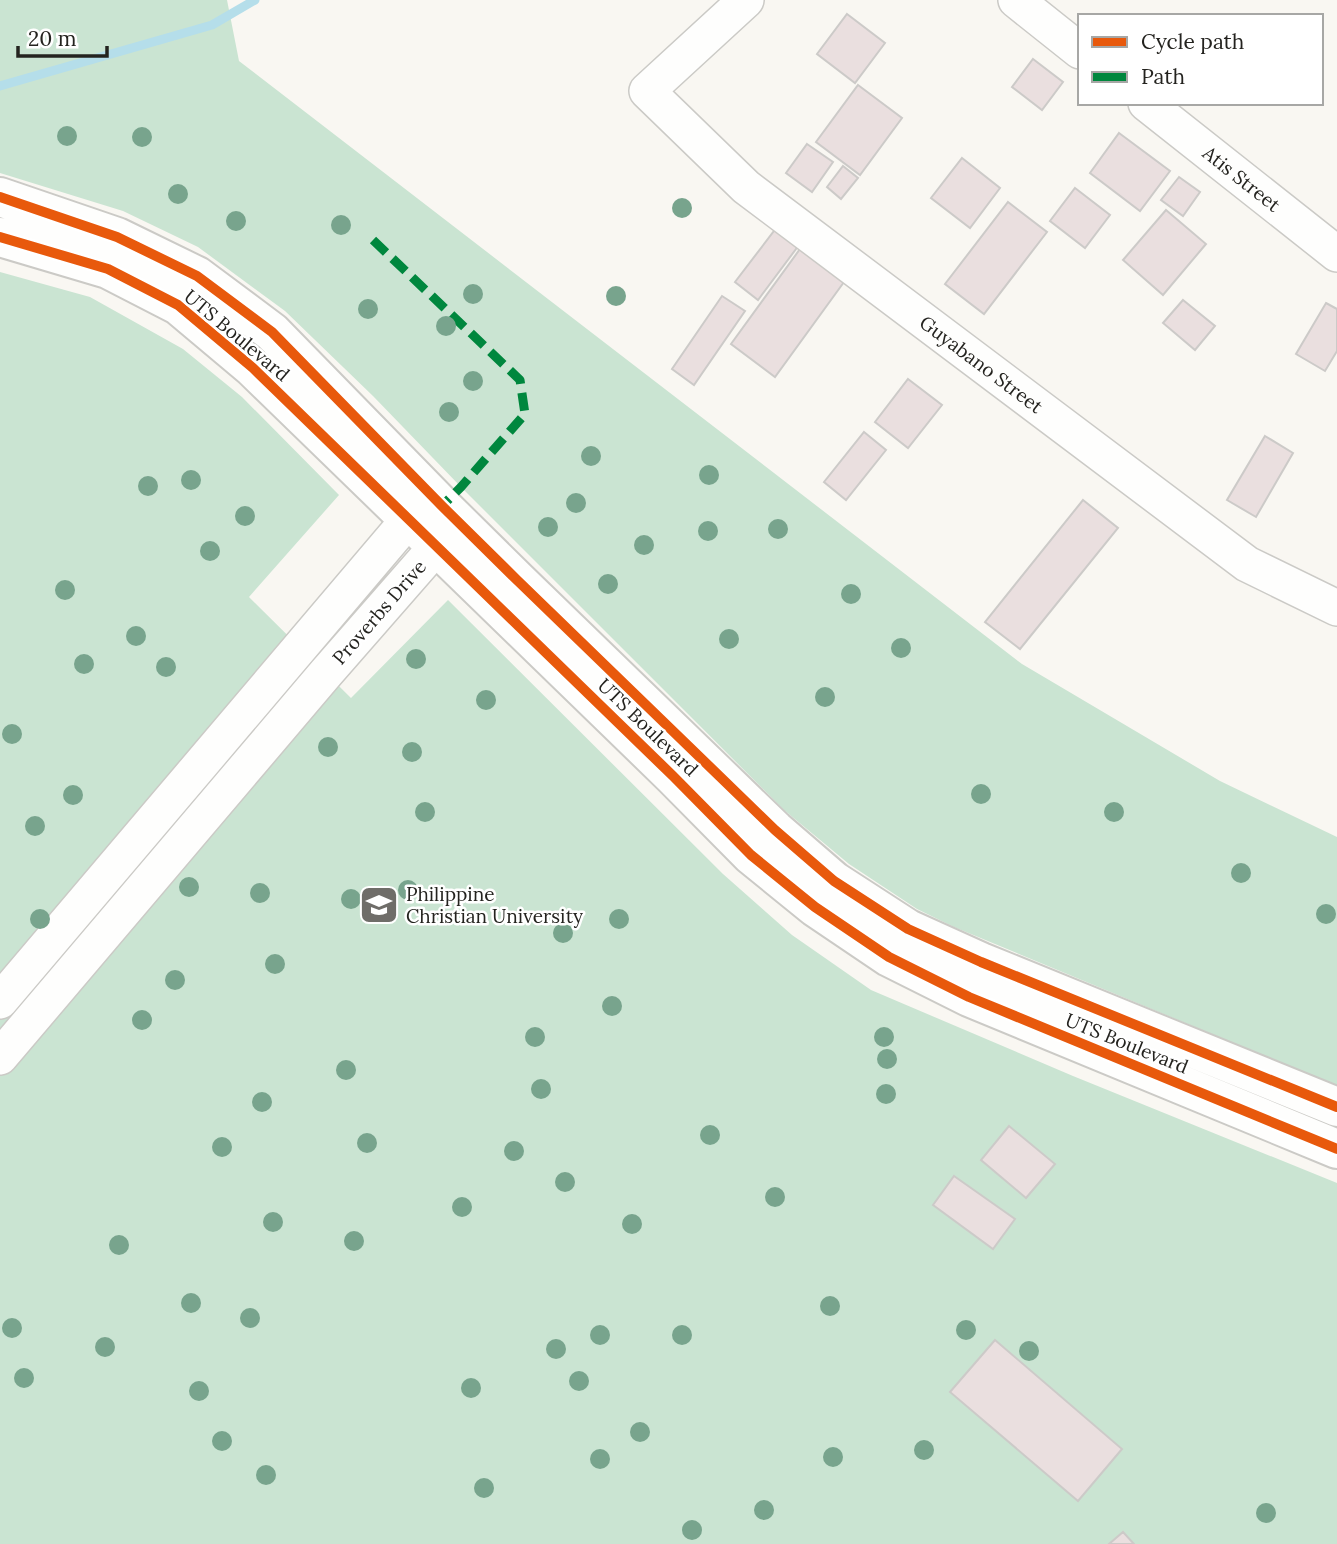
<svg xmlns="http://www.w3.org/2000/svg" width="1337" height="1544" font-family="Lora,serif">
<rect width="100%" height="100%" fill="#f9f7f2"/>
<!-- green -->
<path fill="#cae4d2" d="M0,0H227L239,61L1022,664L1220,781L1337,837V1086L954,927L917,909L849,864L784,810L461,487L373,396L285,311L198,247L123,211L0,173Z
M0,272L90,297L183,349L242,397L339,495L249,597L351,698L448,600L723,874L792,935L871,990L1073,1076L1337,1183V1544H0Z"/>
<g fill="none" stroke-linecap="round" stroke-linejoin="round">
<!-- stream -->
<path stroke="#b5deea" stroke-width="9" d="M0,86L212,25L255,0"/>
</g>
<!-- building -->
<path fill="#eadfdf" stroke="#cccac8" stroke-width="2" d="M847,14L885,43L855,83L817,54Z
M1033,59L1063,82L1042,110L1012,87Z
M858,85L902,118L860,175L816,142Z
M1119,133L1170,171L1140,211L1090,173Z
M807,144L833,162L812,192L786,173Z
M962,158L1000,188L970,228L931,198Z
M843,166L858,178L841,199L827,187Z
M1179,177L1200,192L1183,216L1161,200Z
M1075,188L1110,215L1085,248L1050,221Z
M1008,202L1047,232L984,314L945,284Z
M1166,210L1206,244L1163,295L1123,260Z
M777,227L799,245L758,300L735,282Z
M800,249L844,282L775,377L731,344Z
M722,296L745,311L694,385L672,369Z
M1183,300L1215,326L1195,350L1163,323Z
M1326,303L1337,309V351L1325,371L1296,354Z
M908,379L942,405L908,448L875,422Z
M864,432L886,450L846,500L824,482Z
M1265,436L1293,453L1256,517L1227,500Z
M1083,500L1118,528L1020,649L985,622Z
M1009,1126L1055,1164L1026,1198L981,1160Z
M954,1176L1015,1219L993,1249L933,1205Z
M995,1340L1122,1449L1078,1501L950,1392Z
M1123,1532L1134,1544H1109Z"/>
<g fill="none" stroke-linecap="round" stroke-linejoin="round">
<!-- minor casing -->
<g stroke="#cbcac6" stroke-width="38">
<g id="minor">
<path id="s1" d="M746,0L647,91L746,187L1247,564L1337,608"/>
<path d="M1016,0L1080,51"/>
<path id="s2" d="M1146,103L1337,254"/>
<path d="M0,1001L409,519L442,506L437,546L326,673L0,1057"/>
</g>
</g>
<!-- secondary casing -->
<g stroke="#cbcac6" stroke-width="42">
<path id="secondary" d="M0,197L117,237L197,276L272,332L442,506L518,581L775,830L834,881L908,929L981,962L1337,1107
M0,237L108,269L178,305L253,368L673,776L751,855L815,907L889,957L969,997L1337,1149"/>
</g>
<!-- minor -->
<use href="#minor" stroke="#fefefd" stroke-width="35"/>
<!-- secondary -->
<use href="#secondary" stroke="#fefefd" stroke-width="38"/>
<!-- quiet -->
<path stroke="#00873e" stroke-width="9" stroke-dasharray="18 9" stroke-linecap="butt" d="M373,240L520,380L525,414L461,487L442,506"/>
<!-- cycleway casing -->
<g stroke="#fff" stroke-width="15">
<path id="cycleway" d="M0,197L117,237L197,276L272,332L442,506L518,581L775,830L834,881L908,929L981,962L1337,1107
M0,237L108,269L178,305L253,368L673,776L751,855L815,907L889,957L969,997L1337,1149"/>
</g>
<!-- cycleway -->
<use href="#cycleway" stroke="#e8590c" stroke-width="10"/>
</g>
<!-- trees -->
<g fill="#78a48d">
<circle cx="67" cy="136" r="10"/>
<circle cx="142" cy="137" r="10"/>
<circle cx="178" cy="194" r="10"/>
<circle cx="682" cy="208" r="10"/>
<circle cx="236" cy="221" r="10"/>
<circle cx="341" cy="225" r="10"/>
<circle cx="473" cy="294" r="10"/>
<circle cx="616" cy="296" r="10"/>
<circle cx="368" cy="309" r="10"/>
<circle cx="446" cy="326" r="10"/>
<circle cx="473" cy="381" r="10"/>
<circle cx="449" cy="412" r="10"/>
<circle cx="591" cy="456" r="10"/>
<circle cx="709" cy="475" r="10"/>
<circle cx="191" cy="480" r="10"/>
<circle cx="148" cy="486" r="10"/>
<circle cx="576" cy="503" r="10"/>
<circle cx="245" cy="516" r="10"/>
<circle cx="548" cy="527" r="10"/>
<circle cx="778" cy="529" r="10"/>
<circle cx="708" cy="531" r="10"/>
<circle cx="644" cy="545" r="10"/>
<circle cx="210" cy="551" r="10"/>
<circle cx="608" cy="584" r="10"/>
<circle cx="65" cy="590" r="10"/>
<circle cx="851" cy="594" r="10"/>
<circle cx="136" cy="636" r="10"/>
<circle cx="729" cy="639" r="10"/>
<circle cx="901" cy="648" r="10"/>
<circle cx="416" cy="659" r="10"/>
<circle cx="84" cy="664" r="10"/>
<circle cx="166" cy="667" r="10"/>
<circle cx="825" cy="697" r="10"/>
<circle cx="486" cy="700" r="10"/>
<circle cx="12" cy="734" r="10"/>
<circle cx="328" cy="747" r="10"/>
<circle cx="412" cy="752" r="10"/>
<circle cx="981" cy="794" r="10"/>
<circle cx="73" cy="795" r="10"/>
<circle cx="425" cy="812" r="10"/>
<circle cx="1114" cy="812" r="10"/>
<circle cx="35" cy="826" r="10"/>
<circle cx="1241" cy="873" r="10"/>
<circle cx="189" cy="887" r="10"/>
<circle cx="408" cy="890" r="10"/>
<circle cx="260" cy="893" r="10"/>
<circle cx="351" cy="899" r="10"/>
<circle cx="1326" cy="914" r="10"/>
<circle cx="40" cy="919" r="10"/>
<circle cx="619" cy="919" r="10"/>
<circle cx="563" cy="933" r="10"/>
<circle cx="275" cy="964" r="10"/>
<circle cx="175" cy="980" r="10"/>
<circle cx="612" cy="1006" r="10"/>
<circle cx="142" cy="1020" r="10"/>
<circle cx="535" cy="1037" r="10"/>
<circle cx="884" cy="1037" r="10"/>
<circle cx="887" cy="1059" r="10"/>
<circle cx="346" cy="1070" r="10"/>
<circle cx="541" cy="1089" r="10"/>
<circle cx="886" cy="1094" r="10"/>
<circle cx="262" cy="1102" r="10"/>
<circle cx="710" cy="1135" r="10"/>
<circle cx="367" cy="1143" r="10"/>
<circle cx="222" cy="1147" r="10"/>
<circle cx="514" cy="1151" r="10"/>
<circle cx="565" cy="1182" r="10"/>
<circle cx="775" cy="1197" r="10"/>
<circle cx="462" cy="1207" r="10"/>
<circle cx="273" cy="1222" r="10"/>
<circle cx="632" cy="1224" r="10"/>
<circle cx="354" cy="1241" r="10"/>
<circle cx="119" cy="1245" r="10"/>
<circle cx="191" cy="1303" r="10"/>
<circle cx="830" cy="1306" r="10"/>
<circle cx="250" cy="1318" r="10"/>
<circle cx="12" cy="1328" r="10"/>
<circle cx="966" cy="1330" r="10"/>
<circle cx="600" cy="1335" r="10"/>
<circle cx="682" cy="1335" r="10"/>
<circle cx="105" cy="1347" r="10"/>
<circle cx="556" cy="1349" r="10"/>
<circle cx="1029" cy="1351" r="10"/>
<circle cx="24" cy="1378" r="10"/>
<circle cx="579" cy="1381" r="10"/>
<circle cx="471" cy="1388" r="10"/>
<circle cx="199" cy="1391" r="10"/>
<circle cx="640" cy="1432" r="10"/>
<circle cx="222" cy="1441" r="10"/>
<circle cx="924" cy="1450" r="10"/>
<circle cx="833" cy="1457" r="10"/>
<circle cx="600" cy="1459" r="10"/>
<circle cx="266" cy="1475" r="10"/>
<circle cx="484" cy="1488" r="10"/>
<circle cx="764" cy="1510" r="10"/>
<circle cx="1266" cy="1513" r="10"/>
<circle cx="692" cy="1530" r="10"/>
</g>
<!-- icons -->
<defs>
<g id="university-square" transform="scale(2.0125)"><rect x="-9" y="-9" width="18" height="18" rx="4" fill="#6f6d69" stroke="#fff"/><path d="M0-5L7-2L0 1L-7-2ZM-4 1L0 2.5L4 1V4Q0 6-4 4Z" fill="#fff"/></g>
</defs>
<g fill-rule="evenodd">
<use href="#university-square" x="379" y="905"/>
</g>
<g text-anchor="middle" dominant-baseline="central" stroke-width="5" stroke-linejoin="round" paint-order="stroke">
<!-- street labels -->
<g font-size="19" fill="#24231f" stroke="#fff">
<text stroke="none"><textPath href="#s2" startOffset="122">Atis Street</textPath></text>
<text transform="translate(237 335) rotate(40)">UTS Boulevard</text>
<text stroke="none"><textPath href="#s1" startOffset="567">Guyabano Street</textPath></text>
<text transform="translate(379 612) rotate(-49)">Proverbs Drive</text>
<text transform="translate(648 727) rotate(44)">UTS Boulevard</text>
<text transform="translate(1127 1043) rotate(22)">UTS Boulevard</text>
</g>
<!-- poi labels -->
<g font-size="19" fill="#24231f" stroke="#fff" text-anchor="start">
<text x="406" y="894">Philippine<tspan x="406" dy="22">Christian University</tspan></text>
</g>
</g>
<!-- legend -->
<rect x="1078" y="14" width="245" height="91" fill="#ffffff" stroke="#a7a7a5" stroke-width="2"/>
<rect x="1092" y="37" width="35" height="10" fill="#e8590c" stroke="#a7a7a5" stroke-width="2"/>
<text x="1141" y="49" font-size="21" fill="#24231f">Cycle path</text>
<rect x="1092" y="72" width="35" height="10" fill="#00873e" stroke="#a7a7a5" stroke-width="2"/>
<text x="1141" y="84" font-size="21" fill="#24231f">Path</text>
<!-- scale -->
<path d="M18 46v10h89v-10" fill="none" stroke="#24231f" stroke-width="3.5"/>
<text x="28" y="46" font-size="21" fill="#24231f" stroke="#ffffff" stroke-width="5" paint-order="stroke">20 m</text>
</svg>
